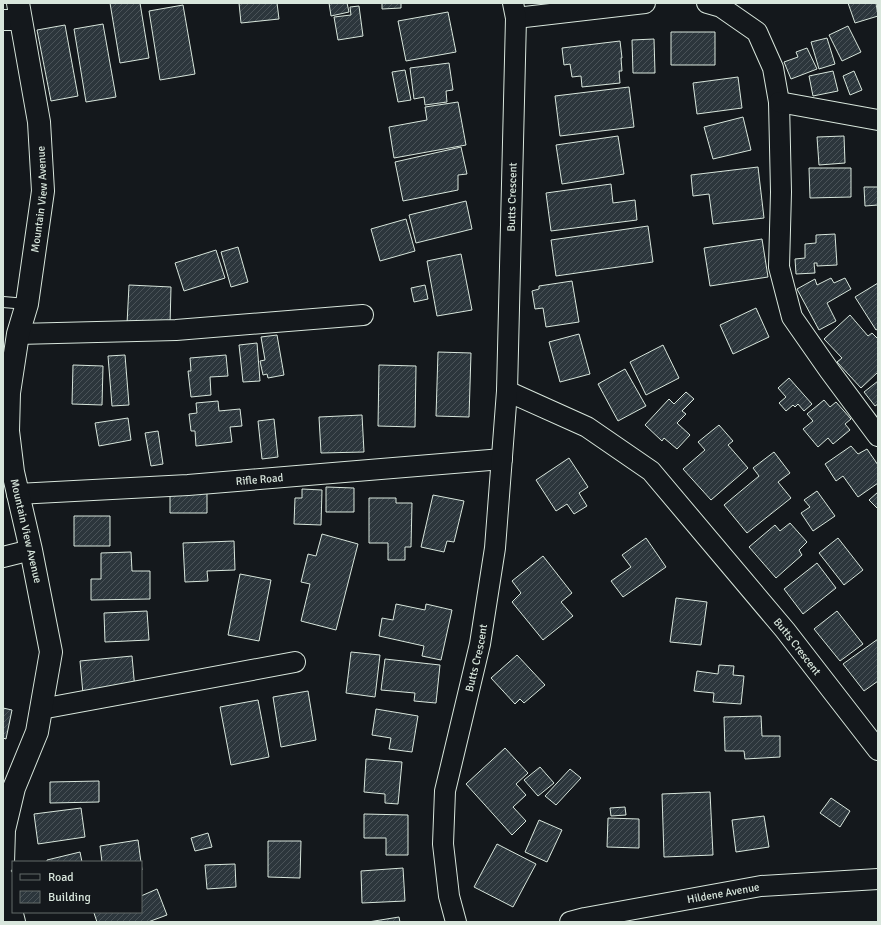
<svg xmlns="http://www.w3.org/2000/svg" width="881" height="925" viewBox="0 0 881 925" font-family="Signika,sans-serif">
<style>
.building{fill:url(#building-hatch);stroke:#d8e6dc}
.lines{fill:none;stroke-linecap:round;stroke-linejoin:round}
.lane-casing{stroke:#d8e6dc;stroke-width:12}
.street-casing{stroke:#d8e6dc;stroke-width:22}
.secondary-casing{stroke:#d8e6dc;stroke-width:24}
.lane{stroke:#14181c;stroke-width:10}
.street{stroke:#14181c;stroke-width:20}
.secondary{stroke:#14181c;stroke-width:22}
.labels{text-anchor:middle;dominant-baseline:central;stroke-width:3;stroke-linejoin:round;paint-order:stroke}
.street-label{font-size:11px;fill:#d8e6dc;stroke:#14181c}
</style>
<defs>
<pattern id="building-hatch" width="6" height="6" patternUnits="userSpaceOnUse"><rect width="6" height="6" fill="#2c363c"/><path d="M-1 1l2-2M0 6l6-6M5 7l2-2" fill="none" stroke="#4a5358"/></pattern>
</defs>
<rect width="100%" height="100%" fill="#14181c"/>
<path class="building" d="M110 3H140L149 58 120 63Z
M239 3H277L279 19 241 23Z
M329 3H347L349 12 331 16Z
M382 3H401V8L382 9Z
M848 3H876L878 16 855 23Z
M183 5 195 74 160 80 149 11Z
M359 6 363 36 338 40 334 17 351 15 350 7Z
M448 12 456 52 406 61 398 21Z
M103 24 116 97 86 102 74 29Z
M65 25 78 96 51 101 37 30Z
M848 26 861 52 842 61 829 35Z
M671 32H715V65H671Z
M827 38 835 64 819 69 811 42Z
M654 39 655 73H633L632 40Z
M620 41 622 58H621L622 71H619L620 83 582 87 581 76 572 77 570 64 564 65 562 48Z
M807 48 817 69 791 79 784 62 798 57 796 52Z
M449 63 453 90 446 91 447 102 425 105 424 97 414 99 410 68Z
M405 70 411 100 398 102 392 72Z
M833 71 838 91 813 96 809 76Z
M854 71 862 90 850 95 843 76Z
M738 77 742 108 697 114 693 83Z
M629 87 634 127 560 136 555 96Z
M458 102 466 145 394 158 389 127 427 120 425 107Z
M743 117 751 150 713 159 704 127Z
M618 136 624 174 562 184 556 145Z
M844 136 845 163 819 165 817 137Z
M461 147 467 174 458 175V190L403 201 395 162Z
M758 167 764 218 713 224 709 194 693 196 691 175Z
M809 168H851V197L810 198Z
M611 184 613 203 635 200 637 220 551 231 546 193Z
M864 187H878V205L865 206Z
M466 201 472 229 416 243 409 215Z
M406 219 415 251 380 261 371 229Z
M648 226 653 262 556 276 551 240Z
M835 234 837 265 817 266V263H814L815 273 796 274 795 259 805 258V244L816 243V235Z
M762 239 768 277 710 286 704 248Z
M238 247 248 282 231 287 221 252Z
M216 250 225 278 184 291 175 263Z
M461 254 472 310 437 316 427 261Z
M831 278 834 283 845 278 851 289 827 303 836 321 819 330 797 289 815 279 817 285Z
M572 281 579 322 546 327 543 308 535 309 532 291 539 289V286Z
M878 283V329L876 330 855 297Z
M129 285 171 287 170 326 127 324Z
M425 285 428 299 414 302 411 288Z
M756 308 769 337 733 354 720 325Z
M850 315 868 336 872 333 878 339V372L861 388 837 362 842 358 824 339Z
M579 334 590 374 560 382 549 342Z
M277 335 284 375 268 378 267 374 263 375 260 361 265 360 261 337Z
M257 343 260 381 243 382 239 345Z
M663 345 679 378 646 395 630 362Z
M438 352 471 353 469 417 436 416Z
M125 355 129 405 112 406 108 356Z
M226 355 228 376 210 377 211 395 191 397 188 371H191L190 358Z
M73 365 103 366 102 405 72 404Z
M379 365 416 366 415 427 378 426Z
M625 369 646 406 618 421 598 384Z
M789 378 812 404 804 411 798 404 795 407 793 405 786 411 779 403 786 397 778 388Z
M878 381V404L875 406 864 392Z
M686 392 694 399 682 411 686 414 677 423 690 435 677 449 664 438 662 441 645 425 669 399 674 404Z
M824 400 830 407 836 402 851 419 845 424 850 430 833 444 828 438 818 447 803 429 813 421 807 414Z
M218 401 219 411 240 409 242 426 230 427 232 442 196 446 195 431H191L189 414 197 413 196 403Z
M362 415 364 452 321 453 319 417Z
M128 418 131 440 99 446 95 423Z
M274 419 278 457 262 459 258 421Z
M719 425 733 441 728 445 748 468 711 500 683 469 705 450 698 442Z
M158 431 163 464 151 466 145 433Z
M851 446 858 454 867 449 878 465V483L858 497 843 476 836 481 825 464Z
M774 452 790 473 778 482 791 498 747 533 724 505 759 476 753 468Z
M569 458 588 487 579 493 587 506 574 514 567 504 556 511 536 480Z
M326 487 354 488V512H326Z
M302 489 322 490 321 525 294 524 295 498H302Z
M170 491H207V513H170Z
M817 491 835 516 813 531 801 513 810 507 804 500Z
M878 492V509L869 500Z
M433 495 464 501 454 542 447 541 444 552 421 547Z
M369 498H396V503H412L411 547H405V560H388V543H369Z
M74 516H110V546H74Z
M790 523 807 542 799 550 802 555 776 578 749 547 775 525 780 531Z
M322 534 358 544 336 630 301 621 310 584 301 582 308 554 316 556Z
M646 538 666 567 623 597 611 581 631 567 622 555Z
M838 538 863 570 844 585 819 553Z
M234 541 235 570 207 571 208 581 185 582 183 543Z
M131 552 132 571H150V599L91 600V579H101V553Z
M543 556 572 593 561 602 573 616 543 640 512 602 521 593 512 581Z
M817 563 836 588 803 614 784 589Z
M240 574 271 580 259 641 228 635Z
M676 598 707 602 701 645 670 642Z
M396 604 425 610 426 604 452 610 441 660 422 656 424 646 379 636 382 618 393 620Z
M147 611 149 640 105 642 104 613Z
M837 611 863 644 840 661 814 629Z
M878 639V681L864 691 843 664Z
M351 652 380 655 375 697 346 693Z
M517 655 545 685 524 703 520 699 515 704 491 678Z
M132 656 135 690 83 694 80 661Z
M385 659 440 665 436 703 414 701 415 693 381 690Z
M719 665 734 666 733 675 744 676 741 704 713 702 714 693 694 691 697 671 718 674Z
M308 691 316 740 281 747 273 697Z
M258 700 269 757 231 765 220 707Z
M3 708 12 710 6 739 3 738Z
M376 709 418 716 412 752 389 749 391 738 372 735Z
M761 716 762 736H780V757L745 759 744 751H725L724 717Z
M505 748 528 773 516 784 526 795 513 807 526 821 512 835 466 784Z
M366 759 402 762 398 804 385 803V794L364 792Z
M540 767 554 783 538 796 524 780Z
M570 769 581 778 556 805 545 796Z
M99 781V802L50 803V782Z
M710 792 713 855 664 857 662 794Z
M831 798 850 811 840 827 820 813Z
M625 807 626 815 611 816 610 808Z
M81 808 85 837 38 844 34 814Z
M364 814 408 815V855H386V838H364Z
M764 816 769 847 736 852 732 820Z
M608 818 639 819V848L607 847Z
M539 820 562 830 547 862 525 852Z
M208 833 212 847 195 851 191 838Z
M138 840 142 870 141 871V862H102L100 846Z
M268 841H301L300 878 268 877Z
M497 844 536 864 513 907 474 887Z
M80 852 82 862H47V860Z
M235 864 236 887 207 889 205 865Z
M403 868 405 901 362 903 361 871Z
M157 889 167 915 148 922H97L94 913 97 912H141V896Z
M399 917 400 922H368Z"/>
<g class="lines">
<defs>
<path id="lane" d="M3 302 27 304"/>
<g id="street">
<path d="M707 3 721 7 757 32 773 68 779 102 781 192 779 267 792 317 829 370 878 436"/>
<path d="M516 18 645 3"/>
<path d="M3 20H21"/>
<path d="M779 102 878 120"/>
<path d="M18 334 176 330 363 315"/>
<path id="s1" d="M507 391 587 427 651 471 785 630 878 750"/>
<path id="s2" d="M17 494 188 485 502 459"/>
<path d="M3 557 31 550"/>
<path d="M41 709 295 662"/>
<path id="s3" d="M456 922 449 896 443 844 445 791 480 644 495 548 507 391 516 18 513 3"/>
<path id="s4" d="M570 922 585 918 761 886 878 879"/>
</g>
<g id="secondary">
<path id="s5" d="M3 863 4 830 14 788 37 732 51 652 31 550 13 472 8 431 9 393 18 334 27 304 43 191 39 122 18 3"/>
<path d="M3 879 14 922"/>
</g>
</defs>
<use href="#lane" class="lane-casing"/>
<use href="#street" class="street-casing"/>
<use href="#secondary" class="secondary-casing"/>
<use href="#lane" class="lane"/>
<use href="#street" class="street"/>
<use href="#secondary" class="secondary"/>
</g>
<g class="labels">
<g class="street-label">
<text stroke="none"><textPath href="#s3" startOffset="732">Butts Crescent</textPath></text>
<text stroke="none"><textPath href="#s5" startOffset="678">Mountain View Avenue</textPath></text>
<text stroke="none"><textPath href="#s2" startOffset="243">Rifle Road</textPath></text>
<text transform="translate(26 531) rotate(77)">Mountain View Avenue</text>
<text stroke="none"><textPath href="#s1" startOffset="394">Butts Crescent</textPath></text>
<text stroke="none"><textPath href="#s3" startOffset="269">Butts Crescent</textPath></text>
<text stroke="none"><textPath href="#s4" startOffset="156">Hildene Avenue</textPath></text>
</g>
</g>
<rect width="881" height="925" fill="none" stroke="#d8e6dc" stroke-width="8"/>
<rect x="12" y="861" width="130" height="52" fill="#14181c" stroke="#626a69"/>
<rect x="20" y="874" width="20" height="6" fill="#14181c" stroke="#626a69"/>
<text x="48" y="881" font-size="12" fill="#d8e6dc">Road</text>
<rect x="20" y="891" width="20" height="12" fill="url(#building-hatch)" stroke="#626a69"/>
<text x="48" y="901" font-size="12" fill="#d8e6dc">Building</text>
</svg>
